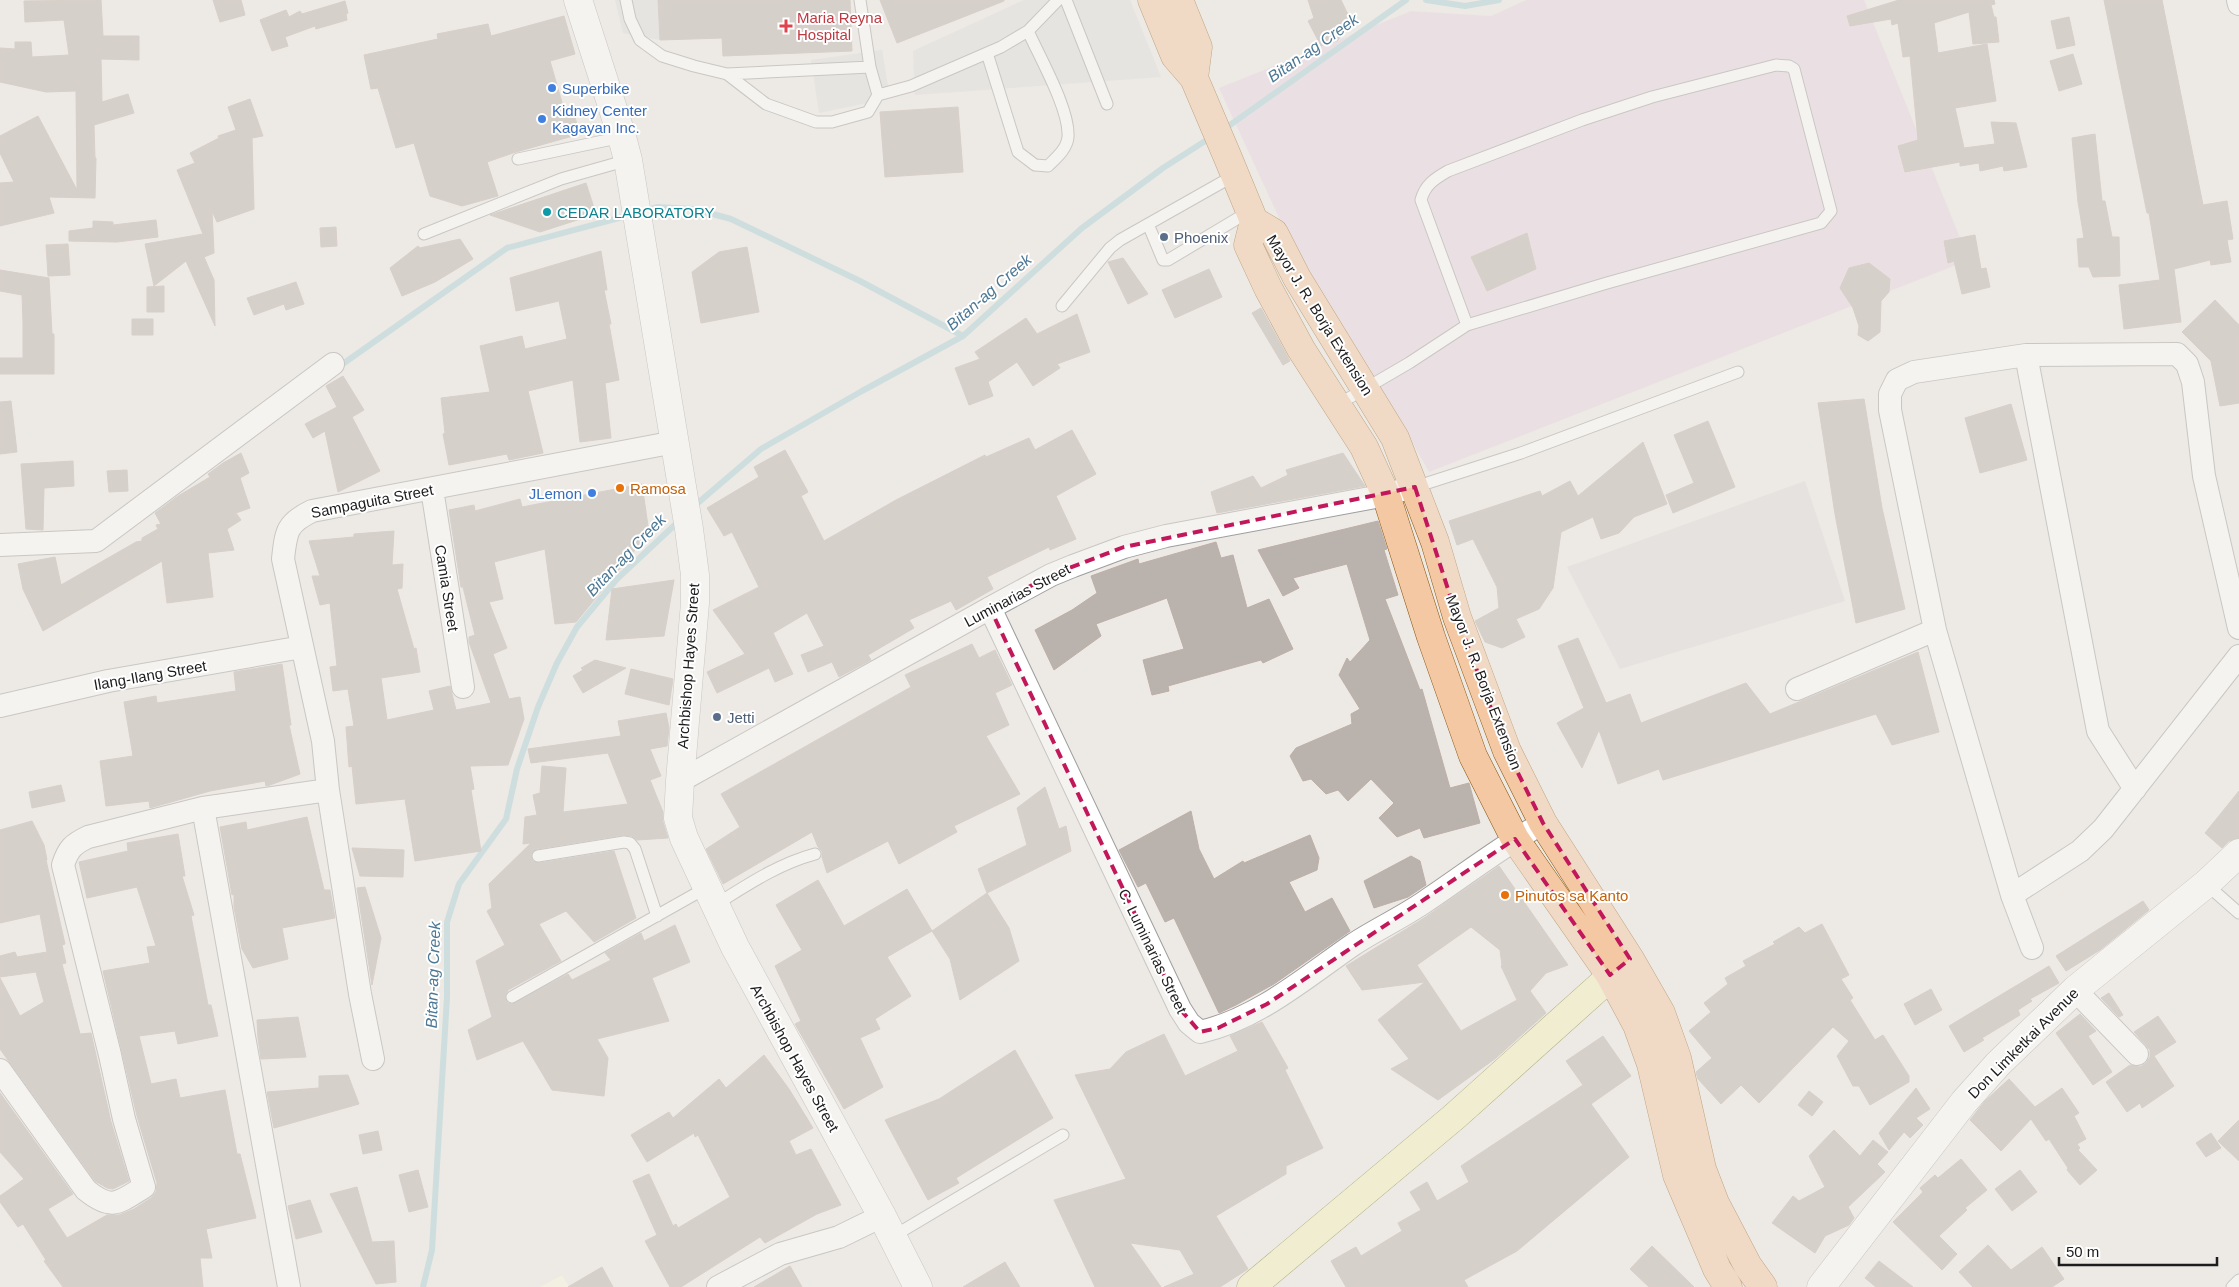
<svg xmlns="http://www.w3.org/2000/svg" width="2239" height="1287" viewBox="0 0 2239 1287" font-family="Helvetica,sans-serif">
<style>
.residential{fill:#dbdada}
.industrial{fill:#e6d6e4}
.education{fill:#fcf9de}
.parking{fill:#ddd}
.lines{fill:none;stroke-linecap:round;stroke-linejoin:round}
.stream{stroke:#a8d1d7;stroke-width:6}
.building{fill:#bab2ad;stroke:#beafa7;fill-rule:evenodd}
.service-casing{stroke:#9e9e9e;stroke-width:13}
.minor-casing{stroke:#9e9e9e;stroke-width:24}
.tertiary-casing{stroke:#9e9e9e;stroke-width:29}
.secondary-casing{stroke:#696a0e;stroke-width:29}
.primary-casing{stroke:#89540d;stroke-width:29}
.service{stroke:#fff;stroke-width:11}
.minor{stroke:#fff;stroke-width:22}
.tertiary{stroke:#fff;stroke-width:28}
.secondary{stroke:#f3f1bb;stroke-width:28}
.primary{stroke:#f3c8a3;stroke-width:28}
.marked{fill:none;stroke:#c2185b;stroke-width:4;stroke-dasharray:10 6;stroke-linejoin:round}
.health-dot{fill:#e0444e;stroke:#fff;stroke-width:2}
.shop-dot{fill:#3f7fe0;stroke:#fff;stroke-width:2}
.culture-dot{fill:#0f9aa8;stroke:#fff;stroke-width:2}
.service-dot{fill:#5c6f8a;stroke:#fff;stroke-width:2}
.food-dot{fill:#e8710a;stroke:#fff;stroke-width:2}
.labels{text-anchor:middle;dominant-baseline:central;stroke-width:4;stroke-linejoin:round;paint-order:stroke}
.health-label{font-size:15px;fill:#be3a42;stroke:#fff;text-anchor:start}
.shop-label{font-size:15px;fill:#366cbe;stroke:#fff;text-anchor:start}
.culture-label{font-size:15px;fill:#0d838f;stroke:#fff;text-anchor:start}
.service-label{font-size:15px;fill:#4e5e75;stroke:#fff;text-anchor:start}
.street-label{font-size:15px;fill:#1d1d1d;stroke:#fff}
.food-label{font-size:15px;fill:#c56008;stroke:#fff;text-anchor:start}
.water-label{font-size:16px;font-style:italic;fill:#4c7895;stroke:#fff}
</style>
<rect width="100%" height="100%" fill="#ede9e4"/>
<path class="residential" d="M1805 481 1845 601 1620 669 1567 567Z"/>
<path class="industrial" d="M1526 0H1864L1969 260 1429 472 1383 391 1304 272 1219 88 1411 11 1491 16Z"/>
<path class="education" d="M562 1275 569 1287H540Z"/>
<path class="parking" d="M615 0H658L660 40 623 33Z
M1024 0H1130L1161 77 915 95 913 51Z
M882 50 890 98 819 113 811 60Z"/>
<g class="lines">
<path class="stream" d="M1426 0 1465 6 1499 0
M1223 130 1406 0
M644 211 657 207 694 209 731 219 860 281 963 336
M337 368 507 248 630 215
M692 508 761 449 862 391 963 336 1082 228 1163 168 1213 136
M423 1287 432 1250 447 997V922L459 884 506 819 517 769 538 707 557 663 577 627 617 579 680 520"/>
</g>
<path class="building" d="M101 0 103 36H139V60L101 59 102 102 128 94 134 113 94 125 95 158H96L95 198 49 197 54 213 0 226V183L14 182 0 153V136L38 116 77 190 76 91 46 92 0 82V48L15 49V42H31L32 57 69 55 64 20 25 22 24 1Z
M213 0H241L245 15 220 22Z
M658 0H850L852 51 723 56 722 38 660 40Z
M880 0H1004V1L897 43Z
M1308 0H1341L1352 23 1337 41 1321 46 1308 21 1314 18Z
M1899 0H1994L1995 4 1991 5 1994 17H1996L1999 42 1973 44 1969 12 1934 23 1938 53 1987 44 1996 101 1955 108 1964 148 1995 144 1991 122 2016 123 2027 167 2004 171 2003 166 1980 171 1979 163 1960 166V162L1905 172 1898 146 1918 140 1910 56 1903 57 1898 23 1892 25 1891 19 1850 26 1847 16Z
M2104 0H2162L2203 205 2227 201 2233 239 2227 240 2231 262 2211 265 2210 260 2174 269 2181 322 2124 329 2119 285 2160 280 2149 213H2147Z
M345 1 348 13 346 14 347 20 316 29 315 26 285 37 288 46 272 51 260 20 286 10 289 17 300 11 302 14Z
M564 16 575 54 550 61 565 113 573 111 580 134 516 152 487 162 498 196 462 206 430 196 414 143 396 148 378 88 371 89 364 55 438 39 437 34 488 24 491 36Z
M2069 17 2075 45 2057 49 2051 21Z
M2073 54 2082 84 2059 91 2050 61Z
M250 99 263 136 252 138 254 209 217 222 212 211 214 253 204 257 214 280 215 326 186 261 154 286 145 244 203 234 177 170 195 163 190 153 219 138 218 136 236 130 228 107Z
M958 107 963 172 885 177 880 112Z
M2095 134 2102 201H2105L2112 237H2119L2120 276 2093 277 2089 267H2079L2077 239 2084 238 2078 202 2072 138Z
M586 183 596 214 540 232 490 215Z
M156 220 158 237 117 242 69 241V231L93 228V221L113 222V225Z
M336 227 337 246 321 247 320 228Z
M1527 233 1536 269 1487 291 1471 257Z
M1975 235 1981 269 1986 268 1990 287 1962 294 1954 261 1948 263 1944 241Z
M460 239 473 259 435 282 402 296 390 268 418 246 420 248Z
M68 244 70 275 48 276 46 245Z
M747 247 759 312 701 323 692 272 719 252Z
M601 251 607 290H604L611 324H609L619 380 605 383 611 438 580 442 573 380 528 391 543 453 509 460 507 454 449 465 443 434 445 433 441 398 490 392 480 346 522 336 525 349 567 339 559 301 516 311 510 278Z
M1123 258 1148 294 1128 304 1108 262Z
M1869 263 1890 279 1889 292 1881 301 1880 332 1868 341 1858 335 1859 326 1853 308 1840 288 1849 268Z
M1209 269 1222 297 1175 318 1162 290Z
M0 270 49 278 52 334H54V374H0V358H23V322L22 295 0 291Z
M296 282 304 304 286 310 284 304 254 315 247 298Z
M164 286V312H147V287Z
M2215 300 2239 325V403L2220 406 2211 361 2182 332Z
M1261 308 1290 361 1283 365 1252 313Z
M1077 314 1090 352 1057 364 1060 368 1033 386 1017 362 988 382 993 396 969 405 955 368 980 359 975 352 1026 318 1037 334Z
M132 319H153V335H132Z
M343 376 364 410 352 417 380 471 338 492 325 431 313 438 305 424 337 407 326 386Z
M1864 399 1882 508 1905 609 1856 623 1835 514 1818 403Z
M11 401 17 452 0 454V402Z
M2011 404 2027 460 1980 473 1965 418Z
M1708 421 1735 487 1673 513 1666 495 1694 483 1674 435Z
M1072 430 1096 474 1056 496 1076 539 1050 550 1049 547 987 577 993 589 956 610 951 601 909 620 914 628 868 655 871 660 839 677 832 662 808 672 801 655 824 646 807 613 773 633 793 674 775 682 769 668 717 693 707 672 745 654 713 610 759 587 732 532 724 536 707 508 759 477 754 467 785 450 808 492 801 496 824 541 896 500 985 455 986 457 1029 438 1035 450Z
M1643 442 1667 504 1634 517 1619 533 1601 539 1593 517 1561 532 1553 588 1539 609 1516 619 1525 637 1502 648 1485 642 1475 621 1499 608 1497 587 1473 539 1457 545 1449 521 1540 491 1542 496 1570 481 1578 496Z
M241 453 249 473 240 478 250 508 236 513 241 520 227 529 234 550 208 553 213 597 167 603 162 561 43 631 23 589 18 564 55 557 61 585 136 542 142 541V538L158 529 156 525 161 524 155 513 178 496 210 477 208 474 223 463Z
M1343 453 1365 486 1217 513 1211 492 1253 476 1261 488 1288 475 1286 470Z
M73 461 74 486 44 488 43 530 26 529 21 464Z
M127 470 128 491 109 492 107 471Z
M642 484 649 533 576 622 555 624 545 549 494 562 503 599 489 602 507 648 493 654 509 699 520 697 524 719 508 765 470 766 474 789 471 790 481 851 415 861 405 799 356 804 352 766 349 767 346 727 354 726 348 689 333 691 330 667 337 666 330 603 320 605 312 576H320L309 541 354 537V534L394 531 392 565 403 564 402 588 397 589 414 649 416 648 420 672 381 678 387 720 434 710 429 691 450 686 456 710 491 703 469 642V637L475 635 463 587H461L449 510 474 505 475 511 520 499 522 507Z
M1378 521 1387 549 1384 550 1398 595 1385 599 1420 690 1422 689 1450 788 1469 783 1480 823 1424 838 1420 828 1397 837 1379 818 1394 803 1371 779 1348 801 1338 790 1326 794 1311 779 1303 781 1290 756 1296 748 1352 724 1351 714 1360 709 1339 675 1347 658 1350 662 1370 640 1347 564 1293 578 1299 588 1283 596 1258 550Z
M1216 542 1221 558 1233 555 1247 608 1269 599 1293 649 1263 663 1261 660 1168 686 1169 691 1152 695 1143 660 1184 649 1167 598 1096 624 1101 636 1054 670 1035 630 1072 610 1097 593 1091 576 1138 559 1139 564Z
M674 580 664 636 606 640 612 589Z
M1578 638 1606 703 1630 694 1641 723 1746 683 1770 714 1918 652 1939 732 1892 745 1876 714 1663 780 1659 769 1618 784 1599 730 1582 768 1557 723 1584 708 1558 646Z
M972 644 979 658 995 650 1012 685 995 693 1009 725 986 736 1020 794 954 826 957 832 899 864 888 841 827 873 822 857V851L818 847 812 832 723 884 706 849 740 827 721 794 911 687 905 675Z
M595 660 626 668 583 693 573 676 583 670 581 668Z
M282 664 291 725H289L300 774 270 785 266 786 265 781 210 791 150 808 149 801 106 806 100 761 133 756 124 702 156 696 157 703 236 691 234 672Z
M631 669 673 679 669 705 625 694Z
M666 713 669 728 667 746 650 749 661 776 650 780 663 812V822L668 838 637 840 632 836 623 835 537 849 531 854 533 861 539 863 614 851 636 918 594 942 566 911 539 924 561 961 508 990 505 997 508 1003 512 1004 568 974 572 980 611 960 605 953 641 933 644 941 675 925 690 962 652 978 669 1021 597 1039 608 1058 604 1096 552 1090 523 1041 477 1060 468 1030 492 1017 476 961 505 945 487 911 492 908 489 884 531 843 523 844 525 817 537 815 533 795 540 793 542 766 566 768 563 812 628 804 608 753 531 763 528 749 621 736 618 721Z
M61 785 65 801 32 808 29 792Z
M1045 787 1059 829 1066 826 1071 851 987 893 978 869 1027 845 1017 808Z
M2239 791V838L2229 841 2222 848 2205 833Z
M1191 811 1199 849 1214 879 1243 861 1244 863 1310 835 1319 858 1317 870 1289 882 1305 912 1332 898 1350 931 1274 984 1236 1005 1219 1013 1174 918 1165 922 1146 883 1138 887 1119 850Z
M307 817 324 890H330L335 918 282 928 288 959 253 968 242 949 234 907V894L232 895 220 827 246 822 247 830Z
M32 821 44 845 47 860H46L65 944 62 945 66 963 62 964 80 1034 91 1033 111 1122 129 1181 113 1189 107 1188 95 1181 0 1049V978L20 1016 44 1002 36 972 0 977V956L15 952 17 957 47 952 40 914 0 923V830Z
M178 834 185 876H182L194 915 191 916 208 1005H211L218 1036 178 1044 175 1031 139 1036 151 1084 176 1079 180 1098 225 1090 237 1154H240L256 1218 206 1229 212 1258H200L203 1287H63L44 1261 46 1260 23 1224 18 1227 0 1202V1196L24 1179 0 1152V1093L73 1194 48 1209 67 1238 107 1215H119L134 1209 151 1198 156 1192 157 1183 137 1116 103 971 150 963 147 947 156 946 137 887 87 898 79 862 128 851 127 843Z
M352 848 404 850 403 877 360 876Z
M1411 856 1420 861 1426 885 1408 897 1374 908 1364 881Z
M1499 866 1568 965 1546 973 1530 991 1546 1013 1496 1058 1438 1100 1391 1069 1409 1059 1378 1020 1425 982 1362 990 1346 966 1424 918ZM1471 927 1500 950 1502 965 1501 966 1517 1000 1461 1031 1417 965Z
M818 880 844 926 907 889 932 931 887 957 911 996 875 1019 880 1029 860 1038 883 1087 844 1109 795 1024 801 1021 775 966 802 950 776 905Z
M365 887 381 938 372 985 357 888Z
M987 893 1009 928 1019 961 960 1000 950 959 932 931Z
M2143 901 2149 910 2100 950 2066 971 2056 956Z
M1822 924 1849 975 1841 979 1853 998 1850 1000 1875 1040 1883 1035 1909 1076V1082L1870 1105 1859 1086H1853L1837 1056 1849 1041 1833 1027 1759 1103 1741 1085 1721 1104 1698 1079 1696 1072 1712 1058 1689 1031 1711 1012 1704 1003 1728 984 1725 978 1746 966 1743 961 1775 944 1773 942 1799 927 1805 933Z
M2049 966 2059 983 2030 999 2032 1001 2018 1010 2020 1015 1982 1038 1984 1040 1964 1052 1949 1026Z
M1931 989 1942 1010 1915 1025 1904 1004Z
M2109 993 2123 1015 2119 1017 2101 998Z
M2080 1014 2096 1031 2088 1036 2112 1072 2093 1085 2056 1033Z
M2158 1016 2176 1042 2154 1056 2174 1086 2142 1108 2140 1103 2127 1112 2106 1082 2130 1065 2140 1067 2146 1063 2150 1057V1050L2134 1032Z
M298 1017 306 1057 261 1059 258 1038 257 1020Z
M1262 1022 1288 1068 1285 1070 1323 1148 1286 1166V1174L1216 1216 1248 1269 1220 1287H1164L1194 1274 1180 1250 1130 1243 1161 1287H1095L1054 1200 1126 1179 1075 1075 1110 1069 1126 1052 1164 1034 1185 1076 1238 1051 1230 1036Z
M1603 1036 1631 1076 1591 1104 1629 1157 1517 1251 1464 1280 1468 1287H1346L1331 1261 1356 1247 1361 1256 1402 1231 1398 1223 1421 1210 1410 1192 1427 1182 1437 1201 1469 1182 1461 1166 1583 1085 1566 1061Z
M1015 1050 1053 1118 956 1178 959 1183 928 1200 885 1120 939 1099Z
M764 1055 789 1089 813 1128 789 1141 796 1155 811 1149 841 1205 817 1214 765 1243 760 1237 681 1287H670L645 1241 657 1235 633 1181 649 1174 673 1226 676 1224 678 1228 730 1197 698 1135 695 1137 694 1133 647 1162 631 1135 669 1112 673 1118 719 1079 726 1088Z
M348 1075 359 1104 274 1128 267 1092 319 1088V1076Z
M2009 1079 2035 1107 2062 1088 2079 1113 2074 1116 2086 1139 2077 1144 2080 1148 2078 1150 2097 1170 2080 1185 2067 1170 2068 1168 2049 1139 2046 1141 2031 1119 2001 1151 1970 1120 1985 1101Z
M1916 1088 1930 1109 1916 1118 1923 1125 1910 1138 1904 1132 1889 1150 1879 1133Z
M1809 1091 1823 1102 1812 1116 1798 1105Z
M2239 1120V1161L2218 1141Z
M1834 1130 1860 1156 1873 1140 1888 1152 1877 1164 1885 1172 1848 1207 1854 1218 1849 1225 1825 1236 1815 1253 1772 1223 1793 1196 1799 1201 1825 1187 1809 1156Z
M378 1131 382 1150 363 1154 359 1135Z
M2211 1133 2221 1148 2206 1157 2196 1143Z
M1961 1159 1987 1190 1965 1208 1967 1210 1939 1236 1957 1254 1942 1270 1893 1222 1923 1192 1920 1188 1935 1175 1938 1178Z
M418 1170 428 1207 409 1212 399 1175Z
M2020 1170 2037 1192 2012 1211 1995 1189Z
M357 1187 372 1242 394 1241 396 1282 376 1284 330 1194Z
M310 1200 322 1232 296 1239 288 1206Z
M1988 1245 2011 1270 2042 1247 2064 1279 2052 1287H1973L1959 1272Z
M1652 1246 1694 1287H1649L1630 1269Z
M1879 1261 1913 1287H1876L1865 1278Z
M1005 1262 1020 1287H963Z
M790 1266 802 1287H754Z
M602 1267 613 1287H568Z"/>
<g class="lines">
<defs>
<path id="service" d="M626 0 630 19 640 40 662 56 694 66 727 74 766 104 816 122H832L868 112 878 95 870 67 860 0
M1066 0 1107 104
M987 53 1018 152 1035 165 1048 166C1056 158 1067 149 1068 137 1070 110 1040 58 1028 31
M727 74 870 67
M878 95 911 86 1001 47 1028 31 1058 0
M518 159 622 137
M1148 224 1163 260H1168L1250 211
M424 234 561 179 628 160
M1062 306 1110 248 1120 240 1235 175
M1337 405 1409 363 1467 325 1607 283 1821 223 1831 211 1794 69 1789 66 1776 65 1652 97 1582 120 1448 171C1434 179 1425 185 1421 200L1467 325
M1415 487 1521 453 1738 372
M538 856 624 842 630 843 635 849 657 916
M2206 884 2239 913
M715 905C747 885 778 864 815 854
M512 997 706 888
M892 1237 1063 1135
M2232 1287 2239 1280"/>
<path id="minor" d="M2238 0 2239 4
M2026 355 2098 731 2135 789
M432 489 463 687
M0 545 96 541 333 364
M990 608 1180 1009 1189 1023 1200 1032C1258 1019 1306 977 1354 944 1377 929 1403 917 1426 901 1465 875 1502 846 1543 823
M1797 689 1935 630
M0 706 108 681 302 647
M680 781 990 608 1051 575 1073 566 1124 547 1166 536 1386 495 1402 490
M328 790 360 994 373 1059
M203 808 289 1287
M2012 895 2080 851 2103 829 2239 656
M2032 948 2012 895 1935 630 1890 410V394L1897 380 1914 372 2026 355 2177 354 2187 364 2193 382 2204 476 2239 628
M2075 990 2137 1054
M0 1070 86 1190C112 1211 118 1203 144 1187L124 1119 110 1055 63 865C68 849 73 844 88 837L203 808 328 790 323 741 283 559C286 531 287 523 312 511L675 442
M718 1287 780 1254 839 1237 882 1216"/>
<path id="tertiary" d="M578 0 622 137 628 160 689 529 695 575V603L680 781 678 818 684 838 735 947 882 1216 918 1287
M1821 1287 1964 1102 1998 1064 2075 990 2206 884 2239 853"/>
<path id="secondary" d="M1251 1287 1454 1117 1629 960"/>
<path id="primary" d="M1152 0 1175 56 1194 78 1228 158 1254 221 1248 245 1268 288 1301 349 1364 447 1386 495 1431 637 1473 756 1515 839 1610 975 1637 1025 1651 1064 1677 1175 1717 1269 1728 1287
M1179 0 1198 47 1194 78
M1254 221 1274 233 1297 278 1395 438 1435 542 1457 617 1507 751 1543 823 1630 959 1661 1013 1677 1058 1702 1169 1715 1203 1748 1266 1763 1287"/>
</defs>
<use href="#service" class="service-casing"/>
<use href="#minor" class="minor-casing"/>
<use href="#tertiary" class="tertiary-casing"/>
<use href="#secondary" class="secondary-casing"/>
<use href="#primary" class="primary-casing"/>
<use href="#service" class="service"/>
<use href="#minor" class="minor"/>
<use href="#tertiary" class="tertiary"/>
<use href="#secondary" class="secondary"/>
<use href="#primary" class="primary"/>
</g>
<path d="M0 0H2239V1287H0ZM1415 487 1457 617 1507 751 1543 823 1630 959 1610 975 1515 839 1267 1004 1218 1028 1200 1032 1180 1009 990 608 1051 575 1124 547Z" fill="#ede9e4" fill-opacity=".55" fill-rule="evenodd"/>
<path class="marked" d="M1415 487 1457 617 1507 751 1543 823 1630 959 1610 975 1515 839 1267 1004 1218 1028 1200 1032 1180 1009 990 608 1051 575 1124 547Z"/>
<path class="health-dot" d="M783.5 18.5h5v5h5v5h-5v5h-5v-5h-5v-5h5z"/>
<g class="shop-dot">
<circle cx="552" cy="88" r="5"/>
<circle cx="542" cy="119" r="5"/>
<circle cx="592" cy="493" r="5"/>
</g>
<circle class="culture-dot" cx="547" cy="212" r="5"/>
<g class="service-dot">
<circle cx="1164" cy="237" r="5"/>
<circle cx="717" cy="717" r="5"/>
</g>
<g class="food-dot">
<circle cx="620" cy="488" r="5"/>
<circle cx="1505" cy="895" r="5"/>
</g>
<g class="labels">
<g class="health-label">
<text x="797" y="17">Maria Reyna<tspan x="797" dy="17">Hospital</tspan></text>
</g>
<g class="shop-label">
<text x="562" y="88">Superbike</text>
<text x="552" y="110">Kidney Center<tspan x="552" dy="17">Kagayan Inc.</tspan></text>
<text x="582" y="493" text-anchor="end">JLemon</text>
</g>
<g class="culture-label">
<text x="557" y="212">CEDAR LABORATORY</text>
</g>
<g class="service-label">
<text x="1174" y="237">Phoenix</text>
<text x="727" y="717">Jetti</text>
</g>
<g class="street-label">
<text transform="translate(1320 315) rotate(58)">Mayor J. R. Borja Extension</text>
<text transform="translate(372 501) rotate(-11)">Sampaguita Street</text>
<text transform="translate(447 588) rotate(81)">Camia Street</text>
<text transform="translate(1017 595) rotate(-28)">Luminarias Street</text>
<text transform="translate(688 666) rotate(-86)">Archbishop Hayes Street</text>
<text transform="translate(150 675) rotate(-10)">Ilang-Ilang Street</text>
<text transform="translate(1484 682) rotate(69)">Mayor J. R. Borja Extension</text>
<text transform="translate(1153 951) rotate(64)">C. Luminarias Street</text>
<text transform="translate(2023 1043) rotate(-45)">Don Limketkai Avenue</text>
<text transform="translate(795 1058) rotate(61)">Archbishop Hayes Street</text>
</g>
<g class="food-label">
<text x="630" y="488">Ramosa</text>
<text x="1515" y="895">Pinutos sa Kanto</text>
</g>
<g class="water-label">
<text transform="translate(1313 48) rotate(-35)">Bitan-ag Creek</text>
<text transform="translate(989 292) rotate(-41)">Bitan-ag Creek</text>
<text transform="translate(626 555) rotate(-46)">Bitan-ag Creek</text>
<text transform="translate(433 975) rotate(-88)">Bitan-ag Creek</text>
</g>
</g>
<path d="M2059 1257v8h158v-8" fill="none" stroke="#1d1d1d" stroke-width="2.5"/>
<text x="2066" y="1257" font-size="15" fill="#1d1d1d" stroke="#ffffff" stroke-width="4" paint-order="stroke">50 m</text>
</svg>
